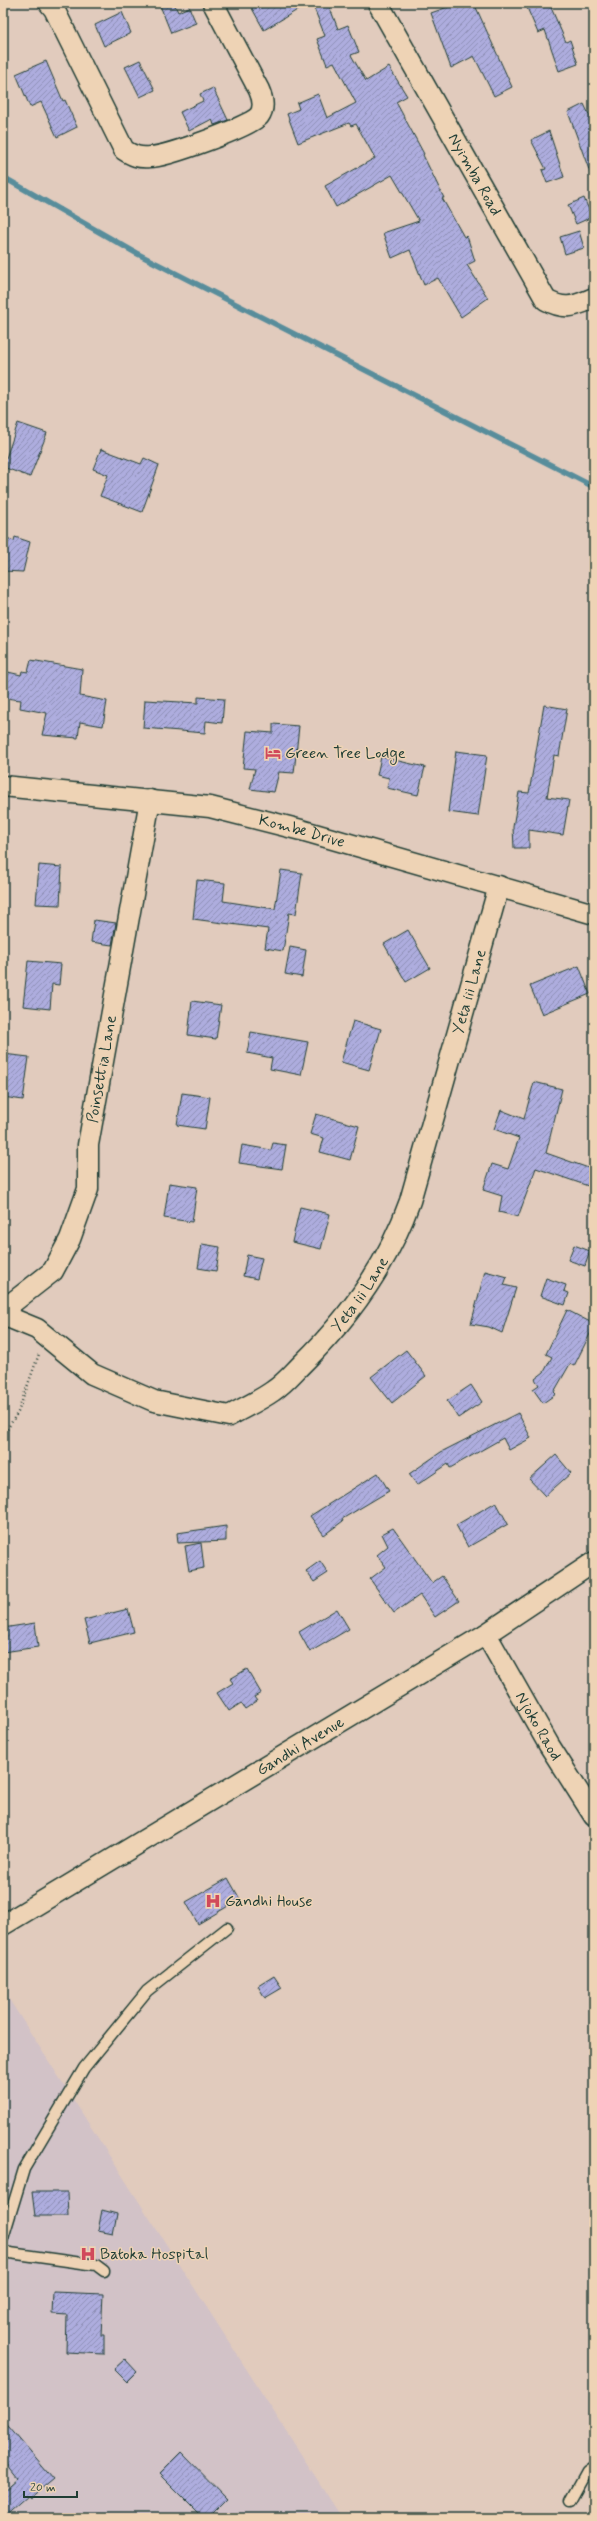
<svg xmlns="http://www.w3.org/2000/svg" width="597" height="2521" viewBox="0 0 597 2521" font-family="Mynerve,sans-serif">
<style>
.built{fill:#d2c2c7}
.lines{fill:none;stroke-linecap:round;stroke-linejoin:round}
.stream{stroke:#598d9b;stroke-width:5.5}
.building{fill:url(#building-hatch);stroke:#1f3d34}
.service-casing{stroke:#1f3d34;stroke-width:13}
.minor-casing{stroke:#1f3d34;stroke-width:23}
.path{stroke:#1f3d34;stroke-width:2.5;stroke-dasharray:1 3;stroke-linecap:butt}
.service{stroke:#eed3b5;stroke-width:10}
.minor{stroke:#eed3b5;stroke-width:20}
.labels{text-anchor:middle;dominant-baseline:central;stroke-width:3;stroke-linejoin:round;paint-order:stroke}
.street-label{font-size:16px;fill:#1f3d34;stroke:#eed3b5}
.poi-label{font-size:16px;fill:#1f3d34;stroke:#eed3b5;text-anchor:start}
</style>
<defs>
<pattern id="building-hatch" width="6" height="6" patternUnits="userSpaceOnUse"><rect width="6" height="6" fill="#aeadde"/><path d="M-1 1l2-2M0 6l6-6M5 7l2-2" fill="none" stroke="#8d8eb5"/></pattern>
</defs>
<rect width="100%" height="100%" fill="#e1cbbd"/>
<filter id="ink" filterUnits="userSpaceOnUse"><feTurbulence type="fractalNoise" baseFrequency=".025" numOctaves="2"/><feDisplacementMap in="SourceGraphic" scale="8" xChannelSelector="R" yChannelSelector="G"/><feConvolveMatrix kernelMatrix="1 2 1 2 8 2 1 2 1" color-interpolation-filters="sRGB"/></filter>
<g filter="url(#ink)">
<path class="built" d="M3 1990 342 2518H3Z"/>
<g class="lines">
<path class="stream" d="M3 177 136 253 594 487"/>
</g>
<path class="building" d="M159 3H174L178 12 189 7 196 23 171 33Z
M249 3H309L264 30Z
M312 3H328L338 29 348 25 359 52 351 55 366 81 389 67 407 96 396 102 424 154 423 155 444 198H442L464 237 467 236 475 261 467 265 488 298 461 317 438 278 424 285 410 250 392 258 383 233 419 221 392 175 336 207 325 186 375 158 356 124 351 126 349 123 298 143 287 114 299 109 297 103 318 94 327 118 356 103 334 62 327 65 317 39 325 36Z
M459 3H474L512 87 494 96 474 56 451 68 431 13Z
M525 3H549L566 42 570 40 578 64 559 71 545 30 538 33Z
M122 12 131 33 104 46 95 25Z
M140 60 155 90 140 97 125 67Z
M46 61 63 101 65 100 77 127 57 137 41 102 30 107 16 74Z
M213 88 228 120 214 125 212 119 189 131 180 112 203 101 200 94Z
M584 104 594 125V178H592L568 112Z
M549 131 564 177 547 183 542 170 546 169 531 140Z
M584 198 592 217 576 224 568 205Z
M579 231 584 248 565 254 560 237Z
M18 423 47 433 30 477 3 467Z
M101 449 141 464 144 458 159 465 142 512 100 496 108 475 93 469Z
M15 537 30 542 23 572 3 571V547L7 538 14 541Z
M31 660 82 669 80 696 107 701 103 726 80 722 78 738 42 735 47 713 20 708 21 700 5 698 8 672 21 675 22 671 28 672Z
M198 697 224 699 222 723 206 721 205 733 143 728 145 700 198 703Z
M544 705 567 709 559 756 554 755 547 797 569 800 563 835 529 830V848H514L513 827 519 792 529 793Z
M273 724 299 726 294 773 279 772 274 792 250 789 255 769 243 768 247 731 273 733Z
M456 751 487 755 478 816 448 812Z
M381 757 425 767 418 795 387 788 389 778 377 775Z
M39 865 62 867 60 905 36 904Z
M281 870 302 873 296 914 289 913 283 951 265 948 268 929 193 919 197 880 225 883 223 901 275 909Z
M94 920 116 923 112 945 91 942Z
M408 930 430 968 406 982 384 944Z
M290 947 306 950 302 977 285 974Z
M28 961 61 964 59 985 52 984 50 1009 23 1006Z
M579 966 590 994 542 1014 530 986Z
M192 1001 221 1005 216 1039 188 1035Z
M353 1021 381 1029 369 1070 341 1062Z
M251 1032 308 1042 301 1075 270 1069 272 1058 247 1053Z
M3 1054 29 1057 23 1100 3 1097Z
M534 1082 562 1089 546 1153 594 1170V1188L536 1168 518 1217 499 1212 502 1196 483 1190 492 1164 508 1169 519 1138 494 1129 501 1110 524 1119Z
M182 1093 210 1097 205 1129 177 1125Z
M316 1114 359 1126 350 1160 320 1152 324 1138 310 1134Z
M273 1143 286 1145 282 1169 239 1163 242 1145 271 1150Z
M169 1183 197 1187 192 1222 164 1218Z
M300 1207 330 1214 321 1249 292 1242Z
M202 1244 220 1247 216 1271 198 1268Z
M574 1245 590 1251 585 1266 568 1260Z
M247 1255 262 1258 257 1279 243 1276Z
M485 1271 507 1277 504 1285 516 1288 502 1333 489 1327 471 1324Z
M546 1278 566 1285 564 1291 569 1293 565 1305 540 1296Z
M567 1310 594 1324V1326L574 1366 570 1364 554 1392 556 1394 543 1403 533 1389 539 1385 535 1379 544 1372 552 1357 546 1354Z
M406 1350 426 1376 392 1403 371 1377Z
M471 1385 482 1402 458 1418 447 1401Z
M518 1413 531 1438 509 1450 503 1438 450 1468 448 1464 417 1485 409 1474 441 1452Z
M556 1455 571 1473 545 1496 529 1479Z
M378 1473 389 1491 342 1519 343 1521 324 1535 310 1516Z
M496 1502 508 1524 468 1547 456 1525Z
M226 1526V1541L178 1543 177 1533Z
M393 1528 432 1583 442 1576 459 1601 435 1617 420 1595 394 1613 370 1579 386 1567 377 1555 388 1546 382 1534Z
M201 1543 204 1568 189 1571 185 1546Z
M320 1561 328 1573 314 1582 306 1571Z
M128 1609 134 1632 90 1643 84 1620Z
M337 1609 349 1629 310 1652 299 1632Z
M35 1623 38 1647 3 1652V1628Z
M247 1669 261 1693 254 1697 257 1701 245 1709 241 1703 229 1711 217 1693 233 1683 230 1679Z
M228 1878 240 1899 198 1924 186 1902Z
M274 1976 282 1988 265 1998 258 1986Z
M32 2192H67L68 2216H35Z
M102 2210 117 2214 113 2234 98 2231Z
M53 2292 103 2294 101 2335H104V2354L66 2352 67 2315 52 2314Z
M125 2359 137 2372 127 2382 114 2369Z
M3 2420 53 2479 30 2498 28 2496 3 2518V2491L18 2478 3 2459Z
M181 2452 227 2499 208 2518H203L159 2474Z"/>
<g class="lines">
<defs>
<path id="service" d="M3 2238 24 2169 84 2068 147 1991 227 1928
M3 2252 96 2265 104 2271
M571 2500 587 2471 594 2466"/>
<g id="minor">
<path d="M49 3 54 9 124 150C133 156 139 158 150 157 166 157 249 127 259 116 265 108 263 99 259 90L213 3"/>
<path id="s1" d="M378 3 546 300C566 311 574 306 594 298"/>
<path id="s2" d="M3 786 210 807 301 830 594 914"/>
<path id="s3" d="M3 1310 53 1271 70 1239 88 1189V1145L150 800"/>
<path id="s4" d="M3 1315 37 1329 92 1374 154 1401 229 1416C243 1408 259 1401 273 1391 284 1384 293 1373 302 1364 350 1317 388 1264 410 1201L499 886"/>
<path id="s5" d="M486 1634 549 1745 594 1816"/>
<path id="s6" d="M3 1925 486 1634 594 1562"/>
</g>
</defs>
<use href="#service" class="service-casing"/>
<use href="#minor" class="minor-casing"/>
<path class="path" d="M3 1436 18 1412 39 1354"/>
<use href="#service" class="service"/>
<use href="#minor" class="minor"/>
</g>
</g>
<defs>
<symbol id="hotel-bare" viewBox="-9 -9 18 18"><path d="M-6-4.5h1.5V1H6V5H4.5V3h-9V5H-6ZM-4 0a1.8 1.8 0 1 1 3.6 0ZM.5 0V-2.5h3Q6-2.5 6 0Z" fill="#d1495b" stroke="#eed3b5" stroke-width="2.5" paint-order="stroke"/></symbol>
<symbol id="hospital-bare" viewBox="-9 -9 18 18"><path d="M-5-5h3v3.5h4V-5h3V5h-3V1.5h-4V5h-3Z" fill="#d1495b" stroke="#eed3b5" stroke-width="2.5" paint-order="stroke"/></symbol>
</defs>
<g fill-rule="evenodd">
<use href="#hotel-bare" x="262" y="742" width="22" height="22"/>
<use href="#hospital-bare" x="202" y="1890" width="22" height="22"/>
<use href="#hospital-bare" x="77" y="2243" width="22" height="22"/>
</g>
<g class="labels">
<g class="street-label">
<text stroke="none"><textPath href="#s1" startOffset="197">Nyimba Road</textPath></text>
<text stroke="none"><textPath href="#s2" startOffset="303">Kombe Drive</textPath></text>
<text stroke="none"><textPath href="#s4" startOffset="757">Yeta iii Lane</textPath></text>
<text stroke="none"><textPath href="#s3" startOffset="274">Poinsettia Lane</textPath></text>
<text stroke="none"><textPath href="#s4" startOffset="433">Yeta iii Lane</textPath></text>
<text stroke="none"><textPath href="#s5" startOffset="106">Njoko Raod</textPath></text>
<text stroke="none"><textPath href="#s6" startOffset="347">Gandhi Avenue</textPath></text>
</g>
<g class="poi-label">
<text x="285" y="753">Green Tree Lodge</text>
<text x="225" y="1901">Gandhi House</text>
<text x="100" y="2254">Batoka Hospital</text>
</g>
</g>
<rect width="597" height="2521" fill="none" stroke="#eed3b5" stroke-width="16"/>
<rect x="8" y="8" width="581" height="2505" fill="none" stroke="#1f3d34" stroke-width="1.5" filter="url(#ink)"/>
<path d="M24 2491v6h53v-6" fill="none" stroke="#1f3d34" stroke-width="2"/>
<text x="30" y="2491" font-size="12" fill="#1f3d34" stroke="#eed3b5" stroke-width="3" paint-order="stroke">20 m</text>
</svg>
